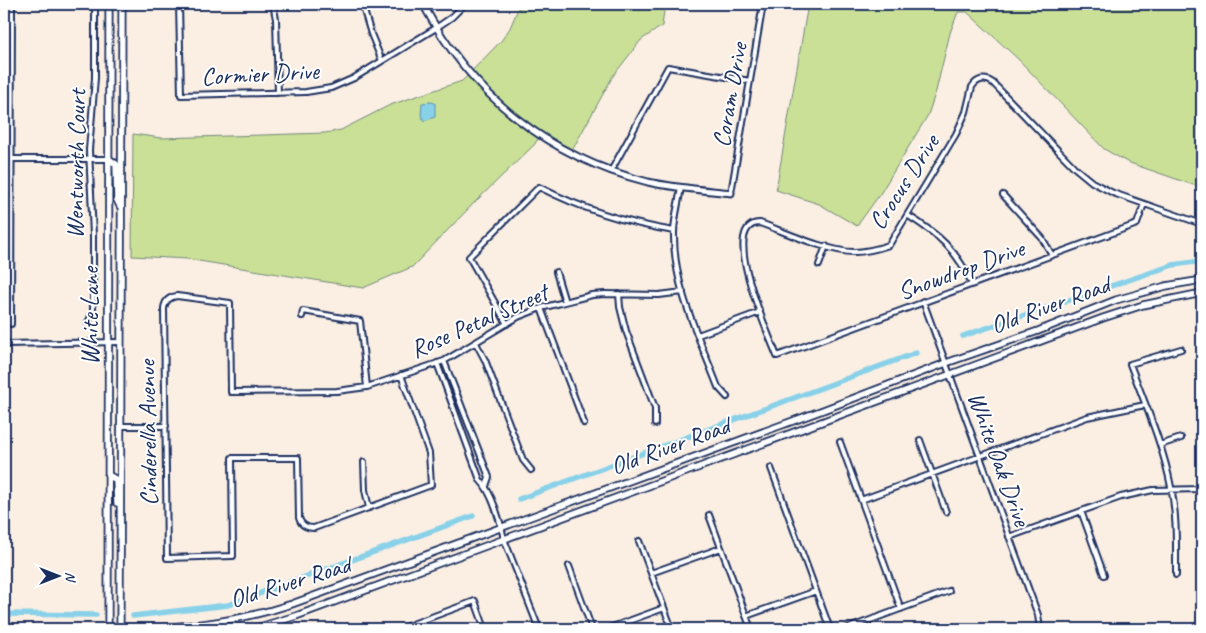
<svg xmlns="http://www.w3.org/2000/svg" width="1206" height="633" viewBox="0 0 1206 633" font-family="Caveat,sans-serif">
<style>
.green{fill:#c9e096;stroke:#72887a}
.water{fill:#88d1e9;stroke:#5c90b1}
.lines{fill:none;stroke-linecap:round;stroke-linejoin:round}
.canal{stroke:#88d1e9;stroke-width:5.5}
.minor-casing{stroke:#1b2f5e;stroke-width:8}
.tertiary-casing{stroke:#1b2f5e;stroke-width:9}
.secondary-casing{stroke:#1b2f5e;stroke-width:9}
.minor{stroke:#fff;stroke-width:4}
.tertiary{stroke:#fff;stroke-width:5}
.secondary{stroke:#fff;stroke-width:5.5}
.labels{text-anchor:middle;dominant-baseline:central;stroke-width:4;stroke-linejoin:round;paint-order:stroke}
.street-label{font-size:25px;fill:#1b2f5e;stroke:#fff}
</style>
<rect width="100%" height="100%" fill="#fbefe3"/>
<filter id="ink" filterUnits="userSpaceOnUse"><feTurbulence type="fractalNoise" baseFrequency=".02" numOctaves="2"/><feDisplacementMap in="SourceGraphic" scale="10" xChannelSelector="R" yChannelSelector="G"/><feConvolveMatrix kernelMatrix="1 2 1 2 8 2 1 2 1" color-interpolation-filters="sRGB"/></filter>
<g filter="url(#ink)">
<path class="green" d="M520 4H665L662 26 641 40 613 76 570 154 540 136 534 145 474 203 412 267 363 288 187 259 132 256 133 134 161 138 262 135 325 133 341 130 390 105 462 81 501 41 510 28Z
M808 4H1202V188L1127 162 1104 149 1019 60 967 12H958L950 33 936 91 928 115 880 194 857 226 819 204 776 190Z"/>
<path class="water" d="M431 102 435 103V117L424 121 421 115 422 103Z"/>
<g class="lines">
<path class="canal" d="M963 336 1173 265 1202 261
M519 499 916 353
M4 614 96 615
M133 616 228 605 473 516"/>
<defs>
<path id="minor" d="M179 4 181 95 306 92 331 88 354 78 436 28 452 17 465 4
M273 4 276 19 278 93
M362 4 371 34 382 61
M12 159H109
M611 171 668 67 750 81
M681 187C679 202 674 218 674 233 673 287 699 337 718 387L727 397
M731 193 763 4
M1003 195 1042 238 1052 255
M1144 204 1137 224 777 356C770 337 717 223 760 223 785 232 829 252 854 252 866 252 877 249 889 245L956 134 966 112 972 87C977 79 985 77 993 83L1075 168 1092 182 1113 193 1202 224
M907 215C938 234 957 250 972 284
M819 265 826 246
M556 272 565 302
M619 294 620 307 626 331 655 408V424
M923 301 1038 615 1040 629
M541 308 584 423
M302 316 303 311 360 321 367 387
M88 323 93 312V235L89 150 95 78V4
M11 324 12 4
M507 324 469 257 539 187C582 209 626 223 674 231
M698 335 760 312
M476 343 485 360 523 460 531 470
M4 344 121 342
M444 361 489 477 486 486
M437 363 480 480C492 492 501 523 504 539L539 629
M401 375 429 453 431 485 314 528C306 528 301 525 299 518L298 458H232L233 556 167 558 164 308C165 301 169 297 177 296L230 303 231 392 337 391 367 387 444 361 518 317 541 308 592 295 605 294 659 295 683 292
M121 426H166
M920 440 946 512
M840 442 901 609
M1160 445 1181 438
M364 462 365 490 369 508
M771 468 830 629
M861 500 1087 417 1145 405
M1081 511 1104 575
M709 515 751 629
M1009 537 1121 497 1153 490 1202 489
M639 541 672 629
M569 566 592 629
M651 573 721 548
M1176 575C1176 545 1177 516 1171 487 1163 445 1145 404 1130 364L1181 349
M746 616 816 591
M399 629 475 601 485 629
M607 629 664 608
M846 629 949 591"/>
<path id="tertiary" d="M423 4C471 95 548 157 648 182 675 188 703 190 731 193"/>
<path id="secondary" d="M109 159 116 164 117 200 120 206
M108 475 115 479 116 481 117 503
M108 629 109 4
M120 629 122 4
M147 629C200 625 240 621 292 604L823 410 946 363 1038 331 1116 300 1166 286 1202 280
M253 629 296 616 1103 318 1143 305 1202 293"/>
</defs>
<use href="#minor" class="minor-casing"/>
<use href="#tertiary" class="tertiary-casing"/>
<use href="#secondary" class="secondary-casing"/>
<use href="#minor" class="minor"/>
<use href="#tertiary" class="tertiary"/>
<use href="#secondary" class="secondary"/>
</g>
</g>
<g class="labels">
<g class="street-label">
<text transform="translate(260 74) rotate(-3)">Cormier Drive</text>
<text transform="translate(730 95) rotate(-80)">Coram Drive</text>
<text transform="translate(76 164) rotate(-89)">Wentworth Court</text>
<text transform="translate(904 182) rotate(-57)">Crocus Drive</text>
<text transform="translate(961 270) rotate(-20)">Snowdrop Drive</text>
<text transform="translate(1050 305) rotate(-20)">Old River Road</text>
<text transform="translate(90 316) rotate(-90)">White Lane</text>
<text transform="translate(479 321) rotate(-24)">Rose Petal Street</text>
<text transform="translate(148 433) rotate(-91)">Cinderella Avenue</text>
<text transform="translate(670 446) rotate(-20)">Old River Road</text>
<text transform="translate(999 459) rotate(70)">White Oak Drive</text>
<text transform="translate(290 582) rotate(-17)">Old River Road</text>
</g>
</g>
<rect width="1206" height="633" fill="none" stroke="#fff" stroke-width="20"/>
<rect x="10" y="10" width="1186" height="613" fill="none" stroke="#1b2f5e" stroke-width="2" filter="url(#ink)"/>
<g transform="translate(58 576) rotate(90)" stroke="#ffffff" stroke-width="4" paint-order="stroke">
<path d="M0-4L9 19L0 12L-9 19Z" fill="#1b2f5e"/>
<text y="-8" font-size="14" font-weight="bold" text-anchor="middle" fill="#1b2f5e">N</text>
</g>
</svg>
